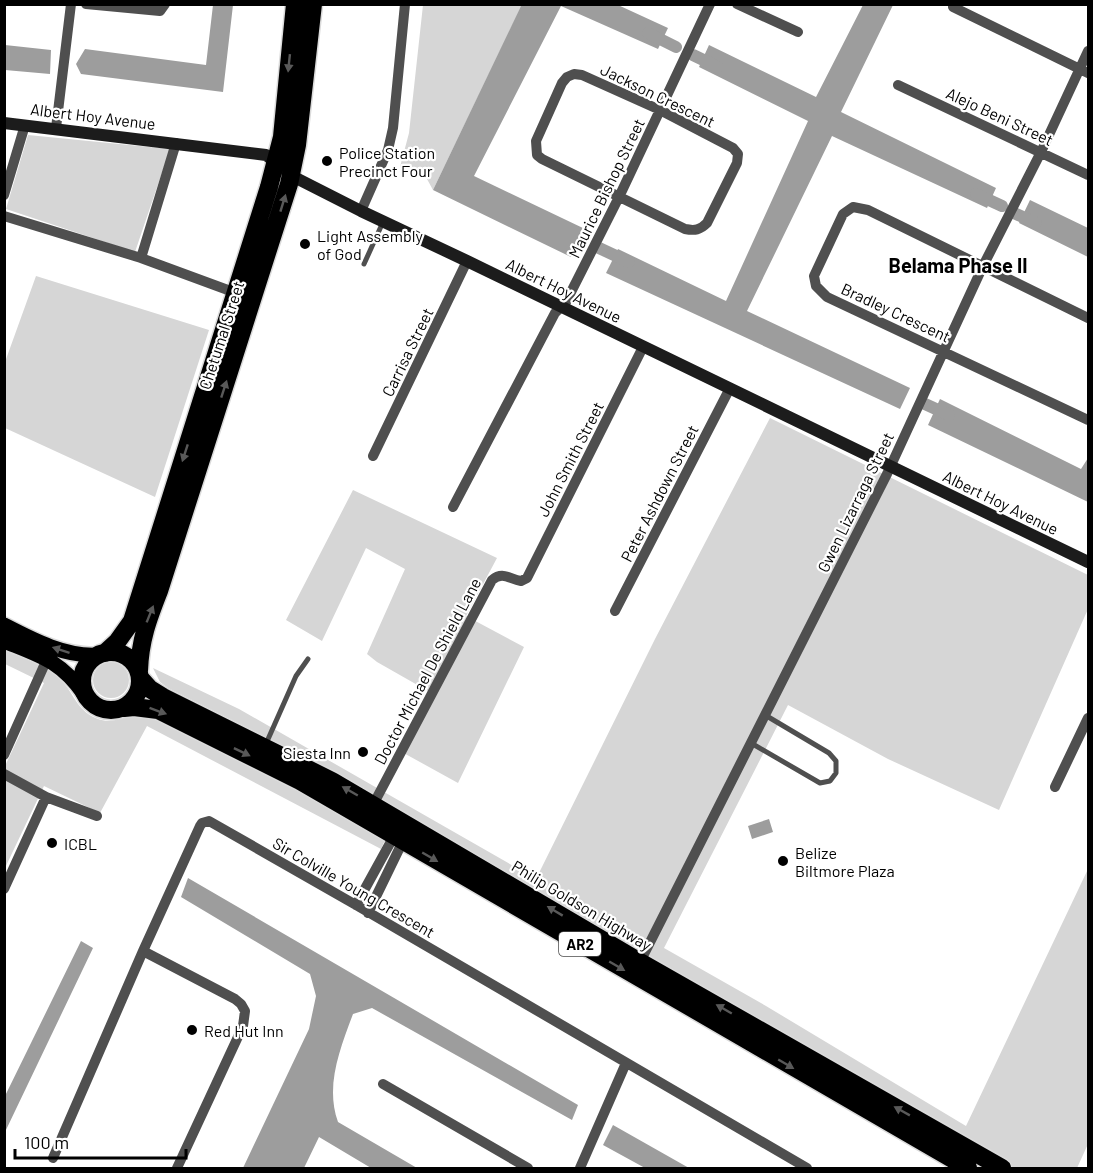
<svg xmlns="http://www.w3.org/2000/svg" width="1093" height="1173" viewBox="0 0 1093 1173" font-family="Barlow,sans-serif">
<style>
.green{fill:#d6d6d6}
.water{fill:#9d9d9d}
.lines{fill:none;stroke-linecap:round;stroke-linejoin:round}
.canal{stroke:#9d9d9d;stroke-width:12}
.primary-casing{stroke:#dbdbdb;stroke-width:18}
.highway-casing{stroke:#dbdbdb;stroke-width:21}
.lane{stroke:#4f4f4f;stroke-width:5}
.street{stroke:#4f4f4f;stroke-width:10}
.secondary{stroke:#1c1c1c;stroke-width:12}
.primary{stroke:#000;stroke-width:15}
.highway{stroke:#000;stroke-width:18}
.oneway{fill:#595959}
.poi-dot{fill:#000;stroke:#fff;stroke-width:2}
.labels{text-anchor:middle;dominant-baseline:central;stroke-width:4.5;stroke-linejoin:round;paint-order:stroke}
.shield{fill:#fff;stroke:#4c4c4c;stroke-width:1.5}
.shield-label{font-size:15px;font-weight:bold;fill:#000}
.street-label{font-size:16px;fill:#000;stroke:#fff}
.poi-label{font-size:16px;fill:#000;stroke:#fff;text-anchor:start}
.quarter-label{font-size:20px;font-weight:bold;fill:#000;stroke:#fff}
</style>
<rect width="100%" height="100%" fill="#fff"/>
<path class="green" d="M423 5H522L433 190 427 179 400 167 409 133Z
M28 135 170 149 135 252 6 209Z
M36 276 209 330 155 497 5 428V362Z
M770 418 1088 575V609L999 810 888 759 788 705 664 948 766 1006 966 1126 1088 869V1144L1077 1168H1012L329 769 168 688 160 682 153 668 239 709 536 879 655 639Z
M353 490 497 558 466 616 524 647 458 783 400 751 428 691 377 662 367 654 405 569 366 548 322 641 286 620Z
M5 649C26 656 49 665 64 683 75 697 79 712 98 719 111 724 121 717 134 716 149 714 165 721 179 725L387 836 381 849 147 726 100 813 44 786 5 868V766L44 683 5 664Z
M93 680a18 18 0 1 1 36 0a18 18 0 1 1-36 0Z"/>
<path class="water" d="M522 4 618 5 668 28 658 49 561 6 474 176 585 229 571 257 433 190Z
M213 5H233L223 92 81 74 76 64 85 49 206 65Z
M863 5H893L841 112 996 188 987 208 832 136 747 311 910 388 900 409 606 273 618 249 726 301 808 121 699 67 709 45 816 97Z
M5 45 51 50 50 74 5 70Z
M1030 200 1088 228V257L1019 223Z
M940 399 1081 469 1088 458V502L928 425Z
M769 819 773 832 752 839 748 826Z
M188 878 578 1105 572 1120 372 1008 353 1014C340 1049 325 1086 338 1122L417 1168H371L319 1137 304 1168H243L309 1029 316 996 310 974 181 897Z
M81 941 93 948 5 1132V1096Z
M613 1125 689 1168H645L603 1145Z"/>
<g class="lines">
<path class="canal" d="M648 33 676 47
M693 55 718 67
M976 194 1002 206
M1014 213 1036 223
M599 248 629 262
M925 404 949 415"/>
<defs>
<path id="primary" d="M4 625C33 640 65 657 98 655
M4 641C41 656 61 661 84 694"/>
<path id="highway" d="M82 681a29 29 0 1 1 58 0a29 29 0 1 1-58 0Z
M105 653 117 642 132 621 269 187 282 137 295 4
M139 671C140 640 148 619 159 591L289 184 297 145 313 4
M141 679 150 689 163 697 332 781 640 962 1002 1168
M124 708 134 707 158 710 300 781 968 1168"/>
</defs>
<use href="#primary" class="primary-casing"/>
<use href="#highway" class="highway-casing"/>
<path class="lane" d="M364 264 383 222
M751 743 820 783 830 781 836 773V761L829 753 765 715
M265 746 296 676 308 659"/>
<path class="street" d="M86 4 160 11 165 4
M737 4 798 32
M953 7 1088 73
M574 74 582 75 660 110 733 148 738 154 737 163 707 223C700 230 695 231 685 229L542 159 537 155 536 141 562 83 567 77Z
M898 85 1088 175
M56 128 71 4
M4 195 25 125
M361 211 388 150 393 128 405 4
M4 216 141 258 236 293
M141 258 176 143
M1088 318 868 210 853 207 843 214 814 276 816 286 827 297 1088 420
M373 456 467 261
M453 507 555 313 566 302 619 197 710 4
M615 611 730 388
M4 755 47 659
M4 774 46 797 97 816
M1055 787 1088 718
M373 805 492 580C503 571 509 579 521 581L527 578 643 347
M4 889 46 797
M356 905 394 836
M368 913 403 841
M143 951 235 999 241 1004 245 1011 243 1026 177 1168
M640 962 887 474 983 266 1041 152 1088 51
M383 1084 528 1168
M53 1158 143 951 200 826 202 823 209 821 356 905 807 1168
M580 1168 626 1063"/>
<path class="secondary" d="M4 123 266 155 296 178 361 211 467 261 1088 562"/>
<use href="#primary" class="primary"/>
<use href="#highway" class="highway"/>
</g>
<defs><path id="oneway-solid" d="M-6-.8H1V-3.2L6.5 0L1 3.2V.8H-6Z" transform="scale(1.5)"/></defs>
<g class="oneway">
<use href="#oneway-solid" transform="translate(289 63) rotate(96)"/>
<use href="#oneway-solid" transform="translate(283 203) rotate(-73)"/>
<use href="#oneway-solid" transform="translate(224 389) rotate(-72)"/>
<use href="#oneway-solid" transform="translate(185 453) rotate(108)"/>
<use href="#oneway-solid" transform="translate(150 614) rotate(-68)"/>
<use href="#oneway-solid" transform="translate(61 650) rotate(-162)"/>
<use href="#oneway-solid" transform="translate(158 711) rotate(20)"/>
<use href="#oneway-solid" transform="translate(242 752) rotate(26)"/>
<use href="#oneway-solid" transform="translate(350 791) rotate(-150)"/>
<use href="#oneway-solid" transform="translate(430 857) rotate(30)"/>
<use href="#oneway-solid" transform="translate(555 911) rotate(-149)"/>
<use href="#oneway-solid" transform="translate(617 966) rotate(30)"/>
<use href="#oneway-solid" transform="translate(724 1009) rotate(-150)"/>
<use href="#oneway-solid" transform="translate(786 1064) rotate(30)"/>
<use href="#oneway-solid" transform="translate(902 1111) rotate(-151)"/>
</g>
<g class="poi-dot">
<circle cx="327" cy="161" r="6"/>
<circle cx="305" cy="244" r="6"/>
<circle cx="363" cy="752" r="6"/>
<circle cx="52" cy="843" r="6"/>
<circle cx="783" cy="861" r="6"/>
<circle cx="192" cy="1030" r="6"/>
</g>
<g class="labels">
<rect class="shield" x="559" y="932" width="42" height="24" rx="4.5"/>
<g class="shield-label">
<text x="580" y="944">AR2</text>
</g>
<g class="street-label">
<text transform="translate(658 95) rotate(26)">Jackson Crescent</text>
<text transform="translate(93 116) rotate(7)">Albert Hoy Avenue</text>
<text transform="translate(1000 116) rotate(25)">Alejo Beni Street</text>
<text transform="translate(606 188) rotate(-64)">Maurice Bishop Street</text>
<text transform="translate(564 290) rotate(26)">Albert Hoy Avenue</text>
<text transform="translate(896 312) rotate(25)">Bradley Crescent</text>
<text transform="translate(221 335) rotate(-72)">Chetumal Street</text>
<text transform="translate(407 352) rotate(-64)">Carrisa Street</text>
<text transform="translate(570 459) rotate(-63)">John Smith Street</text>
<text transform="translate(659 493) rotate(-63)">Peter Ashdown Street</text>
<text transform="translate(855 502) rotate(-64)">Gwen Lizarraga Street</text>
<text transform="translate(1001 502) rotate(26)">Albert Hoy Avenue</text>
<text transform="translate(427 671) rotate(-62)">Doctor Michael De Shield Lane</text>
<text transform="translate(354 887) rotate(30)">Sir Colville Young Crescent</text>
<text transform="translate(582 905) rotate(31)">Philip Goldson Highway</text>
</g>
<g class="poi-label">
<text x="339" y="152">Police Station<tspan x="339" dy="18">Precinct Four</tspan></text>
<text x="317" y="235">Light Assembly<tspan x="317" dy="18">of God</tspan></text>
<text x="351" y="752" text-anchor="end">Siesta Inn</text>
<text x="64" y="843">ICBL</text>
<text x="795" y="852">Belize<tspan x="795" dy="18">Biltmore Plaza</tspan></text>
<text x="204" y="1030">Red Hut Inn</text>
</g>
<g class="quarter-label">
<text x="958" y="265">Belama Phase II</text>
</g>
</g>
<rect width="1093" height="1173" fill="none" stroke="#000000" stroke-width="12"/>
<path d="M15 1149v9h171v-9" fill="none" stroke="#000000" stroke-width="3"/>
<text x="24" y="1149" font-size="18" fill="#000000" stroke="#ffffff" stroke-width="4.5" paint-order="stroke">100 m</text>
</svg>
